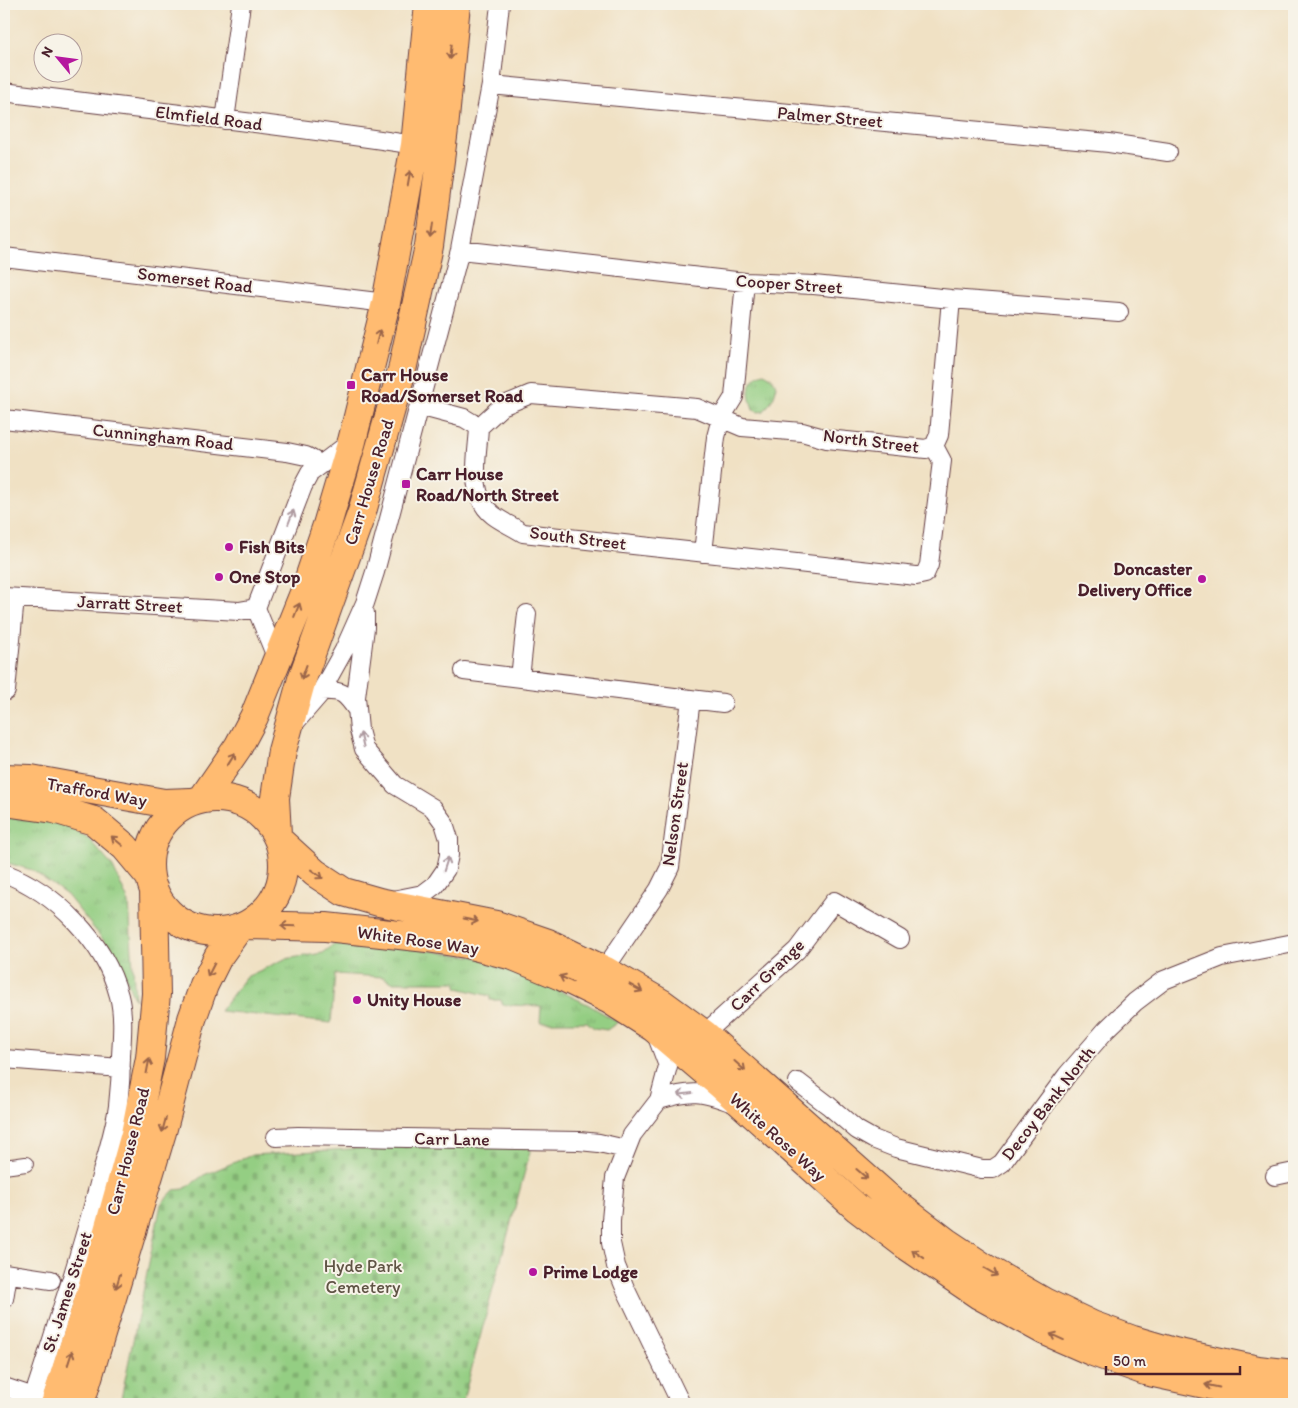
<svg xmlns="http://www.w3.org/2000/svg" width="1298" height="1408" viewBox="0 0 1298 1408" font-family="Itim,sans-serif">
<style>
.grass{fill:url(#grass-tufts);stroke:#6f7657}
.cemetery{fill:url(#cemetery-stones);stroke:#6f7657}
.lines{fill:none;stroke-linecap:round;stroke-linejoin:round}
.pedestrian-casing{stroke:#633c42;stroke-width:16}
.minor-casing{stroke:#633c42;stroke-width:20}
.trunk-casing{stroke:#633c42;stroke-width:30}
.pedestrian{stroke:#fff;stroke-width:14}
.minor{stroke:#fff;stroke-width:18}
.trunk{stroke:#ffbb71;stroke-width:28}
.oneway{stroke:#9b654a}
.oneway2{stroke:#ae9aa0}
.poi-dot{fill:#b5179e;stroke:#f7f3e8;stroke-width:2}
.labels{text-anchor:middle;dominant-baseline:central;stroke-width:4;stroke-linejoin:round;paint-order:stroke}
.street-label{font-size:18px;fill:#4a1f2b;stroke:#f7f3e8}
.poi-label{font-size:18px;font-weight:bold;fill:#4a1f2b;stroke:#f7f3e8;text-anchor:start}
.park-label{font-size:18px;fill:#605445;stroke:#f7f3e8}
</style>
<defs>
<pattern id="grass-tufts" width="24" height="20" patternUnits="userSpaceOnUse" patternTransform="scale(1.25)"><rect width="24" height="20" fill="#94ce83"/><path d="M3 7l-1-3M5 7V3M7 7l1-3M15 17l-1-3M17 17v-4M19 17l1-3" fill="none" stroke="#81b071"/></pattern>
<pattern id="cemetery-stones" width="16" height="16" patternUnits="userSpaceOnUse" patternTransform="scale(1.25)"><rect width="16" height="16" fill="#94ce83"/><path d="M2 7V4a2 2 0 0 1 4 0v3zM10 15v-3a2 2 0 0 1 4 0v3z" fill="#81b071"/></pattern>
</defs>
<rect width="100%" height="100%" fill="#f7f3e8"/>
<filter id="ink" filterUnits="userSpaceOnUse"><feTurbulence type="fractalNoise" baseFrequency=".02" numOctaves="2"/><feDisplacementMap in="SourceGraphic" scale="10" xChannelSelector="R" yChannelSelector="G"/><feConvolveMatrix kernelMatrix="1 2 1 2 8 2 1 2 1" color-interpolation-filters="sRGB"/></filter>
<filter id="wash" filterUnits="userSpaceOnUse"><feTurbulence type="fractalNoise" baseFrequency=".0096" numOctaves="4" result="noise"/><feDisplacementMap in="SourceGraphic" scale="20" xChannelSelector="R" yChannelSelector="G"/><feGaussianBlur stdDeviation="1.12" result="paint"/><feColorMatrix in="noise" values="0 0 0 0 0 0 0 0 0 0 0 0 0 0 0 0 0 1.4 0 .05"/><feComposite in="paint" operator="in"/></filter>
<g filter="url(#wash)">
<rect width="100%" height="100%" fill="#f0e1c4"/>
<path class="grass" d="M764 373C785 383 774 398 764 411L759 412 753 410C752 405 749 398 749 393 749 384 756 375 764 373Z
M4 816 57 820 87 837 113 867 129 903 135 1000 117 957 67 895 32 870 4 862Z
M335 944 402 947 476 957 538 980 589 1005 618 1022 607 1030 594 1028 587 1022H540L541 1006 503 1005 501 1000H490V996L458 988 456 982H392L383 977 335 974 331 1023 220 1011 246 977 285 959 323 953Z"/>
<path class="cemetery" d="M493 1140 533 1141 462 1404H120L161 1204 174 1190 184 1189 204 1175 252 1155Z"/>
</g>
<g filter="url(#ink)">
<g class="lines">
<defs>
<path id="pedestrian" d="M4 1167 26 1164"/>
<path id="minor" d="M491 85 1109 143 1168 152
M4 92C141 110 278 124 415 145
M225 120 241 4
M460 250 745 282 814 285 951 299 1119 312
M4 257 386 303
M419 406 464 418 479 427
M4 419 287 452 306 456 320 464
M479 427C478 454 467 495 493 515 502 522 514 527 523 533L916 576 925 574 929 565 942 461 934 446
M479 427 502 406 531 394 697 408 742 427 802 432 827 439 926 449 934 446 939 435 951 299
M703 553 716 437 721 418 734 397 745 282
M4 597 239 611 256 608
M365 613V628L356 697 359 730 364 749 395 785 433 808 444 823 449 839V855L446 869 435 885 423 894 393 900
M277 659 256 608 303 486 310 473 352 441
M464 671 723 703
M520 678 527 614
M6 691 15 598
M321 691C343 690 345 693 357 710
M293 725 319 695 344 650 365 603 375 572 460 250 491 85 500 4
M4 873C55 892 105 942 119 996 124 1016 122 1036 121 1056 121 1073 120 1089 118 1106 115 1128 108 1150 102 1172 93 1209 82 1245 71 1281 57 1322 45 1364 31 1404
M604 970 659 889 670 867 691 699
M656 1034 668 1066 659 1100 632 1135 615 1178 611 1220V1243L616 1266 625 1288 681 1404
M704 1034 797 950 834 901 900 939
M4 1059 121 1068
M798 1082 828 1105 857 1130 873 1139 896 1148 982 1169H993L1002 1163 1067 1075 1106 1030 1135 1002 1164 980 1222 957 1294 943
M659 1100C692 1090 701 1091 733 1103
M276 1137 298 1136 579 1141 599 1143 626 1149
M1275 1176 1294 1172
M4 1273 51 1280
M4 1299 8 1274
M4 1387 34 1397"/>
<path id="trunk" d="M4 778 31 779 164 803 191 802
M149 865a67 67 0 1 1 134 0a67 67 0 1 1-134 0Z
M203 798 238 747 254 717 304 593 327 525 352 441 386 303 415 145 429 4
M4 802 54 809 94 821 125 847 150 877
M277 834 275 798 282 751 302 679 362 512 402 370 429 246 444 129 456 4
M281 842 315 873 344 892 379 902 496 925 548 943 604 970 663 1004 704 1034 891 1200 946 1242 985 1268 1044 1302 1092 1325 1133 1340 1174 1352 1258 1370 1294 1374
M248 925 326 927 427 938 466 944 513 956 561 976 610 1000 654 1028 721 1085 857 1208 907 1246 979 1295 1045 1331 1093 1352 1145 1371 1237 1391 1294 1398
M55 1404 89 1299 135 1134 150 1058 156 994 154 890
M80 1404 162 1132 192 1019 204 985 218 957 238 929"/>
</defs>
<use href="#pedestrian" class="pedestrian-casing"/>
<use href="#minor" class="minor-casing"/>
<use href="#trunk" class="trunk-casing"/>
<use href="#pedestrian" class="pedestrian"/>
<use href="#minor" class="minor"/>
<use href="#trunk" class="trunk"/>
</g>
<defs><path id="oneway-shaft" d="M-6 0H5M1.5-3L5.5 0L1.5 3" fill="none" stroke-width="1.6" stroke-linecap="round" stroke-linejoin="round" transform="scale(1.25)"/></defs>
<g class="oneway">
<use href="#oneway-shaft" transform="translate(451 52) rotate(95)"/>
<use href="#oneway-shaft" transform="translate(409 178) rotate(-80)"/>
<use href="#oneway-shaft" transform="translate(431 231) rotate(98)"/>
<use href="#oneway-shaft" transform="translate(378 337) rotate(-76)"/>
<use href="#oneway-shaft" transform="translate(297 610) rotate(-68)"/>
<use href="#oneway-shaft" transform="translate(304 672) rotate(110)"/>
<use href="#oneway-shaft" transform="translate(231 759) rotate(-58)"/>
<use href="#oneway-shaft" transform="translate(117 841) rotate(-140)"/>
<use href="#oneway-shaft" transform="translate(317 874) rotate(36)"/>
<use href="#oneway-shaft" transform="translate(471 920) rotate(12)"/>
<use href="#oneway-shaft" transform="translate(288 926) rotate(-178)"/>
<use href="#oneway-shaft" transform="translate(211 970) rotate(117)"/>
<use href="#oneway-shaft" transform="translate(566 979) rotate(-155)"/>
<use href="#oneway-shaft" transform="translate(636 988) rotate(29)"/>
<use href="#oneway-shaft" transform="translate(148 1066) rotate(-79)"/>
<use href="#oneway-shaft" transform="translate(740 1066) rotate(42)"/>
<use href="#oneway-shaft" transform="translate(164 1125) rotate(105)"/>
<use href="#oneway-shaft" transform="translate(862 1174) rotate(41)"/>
<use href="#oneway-shaft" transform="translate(918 1254) rotate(-146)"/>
<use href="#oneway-shaft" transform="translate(991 1272) rotate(30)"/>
<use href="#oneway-shaft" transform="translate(118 1281) rotate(107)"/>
<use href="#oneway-shaft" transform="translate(1057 1337) rotate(-156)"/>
<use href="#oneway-shaft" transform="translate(70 1358) rotate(-72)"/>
<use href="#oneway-shaft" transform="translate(1212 1386) rotate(-168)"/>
</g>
<g class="oneway2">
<use href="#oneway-shaft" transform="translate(291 517) rotate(-69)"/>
<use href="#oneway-shaft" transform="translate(362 740) rotate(-103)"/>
<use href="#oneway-shaft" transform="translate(446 864) rotate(-72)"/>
<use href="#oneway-shaft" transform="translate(685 1094) rotate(173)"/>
</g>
</g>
<g class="poi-dot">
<rect x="346" y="380" width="10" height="10" rx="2.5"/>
<rect x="401" y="479" width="10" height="10" rx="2.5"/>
<circle cx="229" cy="547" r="5"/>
<circle cx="219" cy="577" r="5"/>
<circle cx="1202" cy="579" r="5"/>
<circle cx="357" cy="1000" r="5"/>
<circle cx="533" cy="1272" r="5"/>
</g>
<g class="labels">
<g class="street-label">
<text transform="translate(830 117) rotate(5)">Palmer Street</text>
<text transform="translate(209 118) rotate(7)">Elmfield Road</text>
<text transform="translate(195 280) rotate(7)">Somerset Road</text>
<text transform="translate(789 284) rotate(4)">Cooper Street</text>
<text transform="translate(163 437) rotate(6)">Cunningham Road</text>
<text transform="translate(871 441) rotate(7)">North Street</text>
<text transform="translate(369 482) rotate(-73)">Carr House Road</text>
<text transform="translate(578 538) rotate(7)">South Street</text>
<text transform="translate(130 604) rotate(3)">Jarratt Street</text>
<text transform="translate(97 792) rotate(10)">Trafford Way</text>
<text transform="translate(675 814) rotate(-82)">Nelson Street</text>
<text transform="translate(418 940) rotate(8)">White Rose Way</text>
<text transform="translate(767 975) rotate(-44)">Carr Grange</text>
<text transform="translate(1048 1103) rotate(-52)">Decoy Bank North</text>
<text transform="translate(778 1137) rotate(42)">White Rose Way</text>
<text transform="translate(452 1139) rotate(1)">Carr Lane</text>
<text transform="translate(128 1151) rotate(-76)">Carr House Road</text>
<text transform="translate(67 1292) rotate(-72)">St. James Street</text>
</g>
<g class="poi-label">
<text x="361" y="375">Carr House<tspan x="361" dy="21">Road/Somerset Road</tspan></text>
<text x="416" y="474">Carr House<tspan x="416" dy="21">Road/North Street</tspan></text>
<text x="239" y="547">Fish Bits</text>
<text x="1192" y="569" text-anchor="end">Doncaster<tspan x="1192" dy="21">Delivery Office</tspan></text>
<text x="229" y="577">One Stop</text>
<text x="367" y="1000">Unity House</text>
<text x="543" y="1272">Prime Lodge</text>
</g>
<g class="park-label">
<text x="363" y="1266">Hyde Park<tspan x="363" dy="21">Cemetery</tspan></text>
</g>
</g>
<rect width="1298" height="1408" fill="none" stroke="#f7f3e8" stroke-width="20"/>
<g transform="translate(58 58) rotate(299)"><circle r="24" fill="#f7f3e8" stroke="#b29e9c"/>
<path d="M0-4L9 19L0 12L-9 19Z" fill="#b5179e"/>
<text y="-8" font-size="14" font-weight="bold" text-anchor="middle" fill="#4a1f2b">N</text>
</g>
<path d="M1106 1366v8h134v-8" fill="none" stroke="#4a1f2b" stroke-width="2.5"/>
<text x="1113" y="1366" font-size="15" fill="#4a1f2b" stroke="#f7f3e8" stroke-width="4" paint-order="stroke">50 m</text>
</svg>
